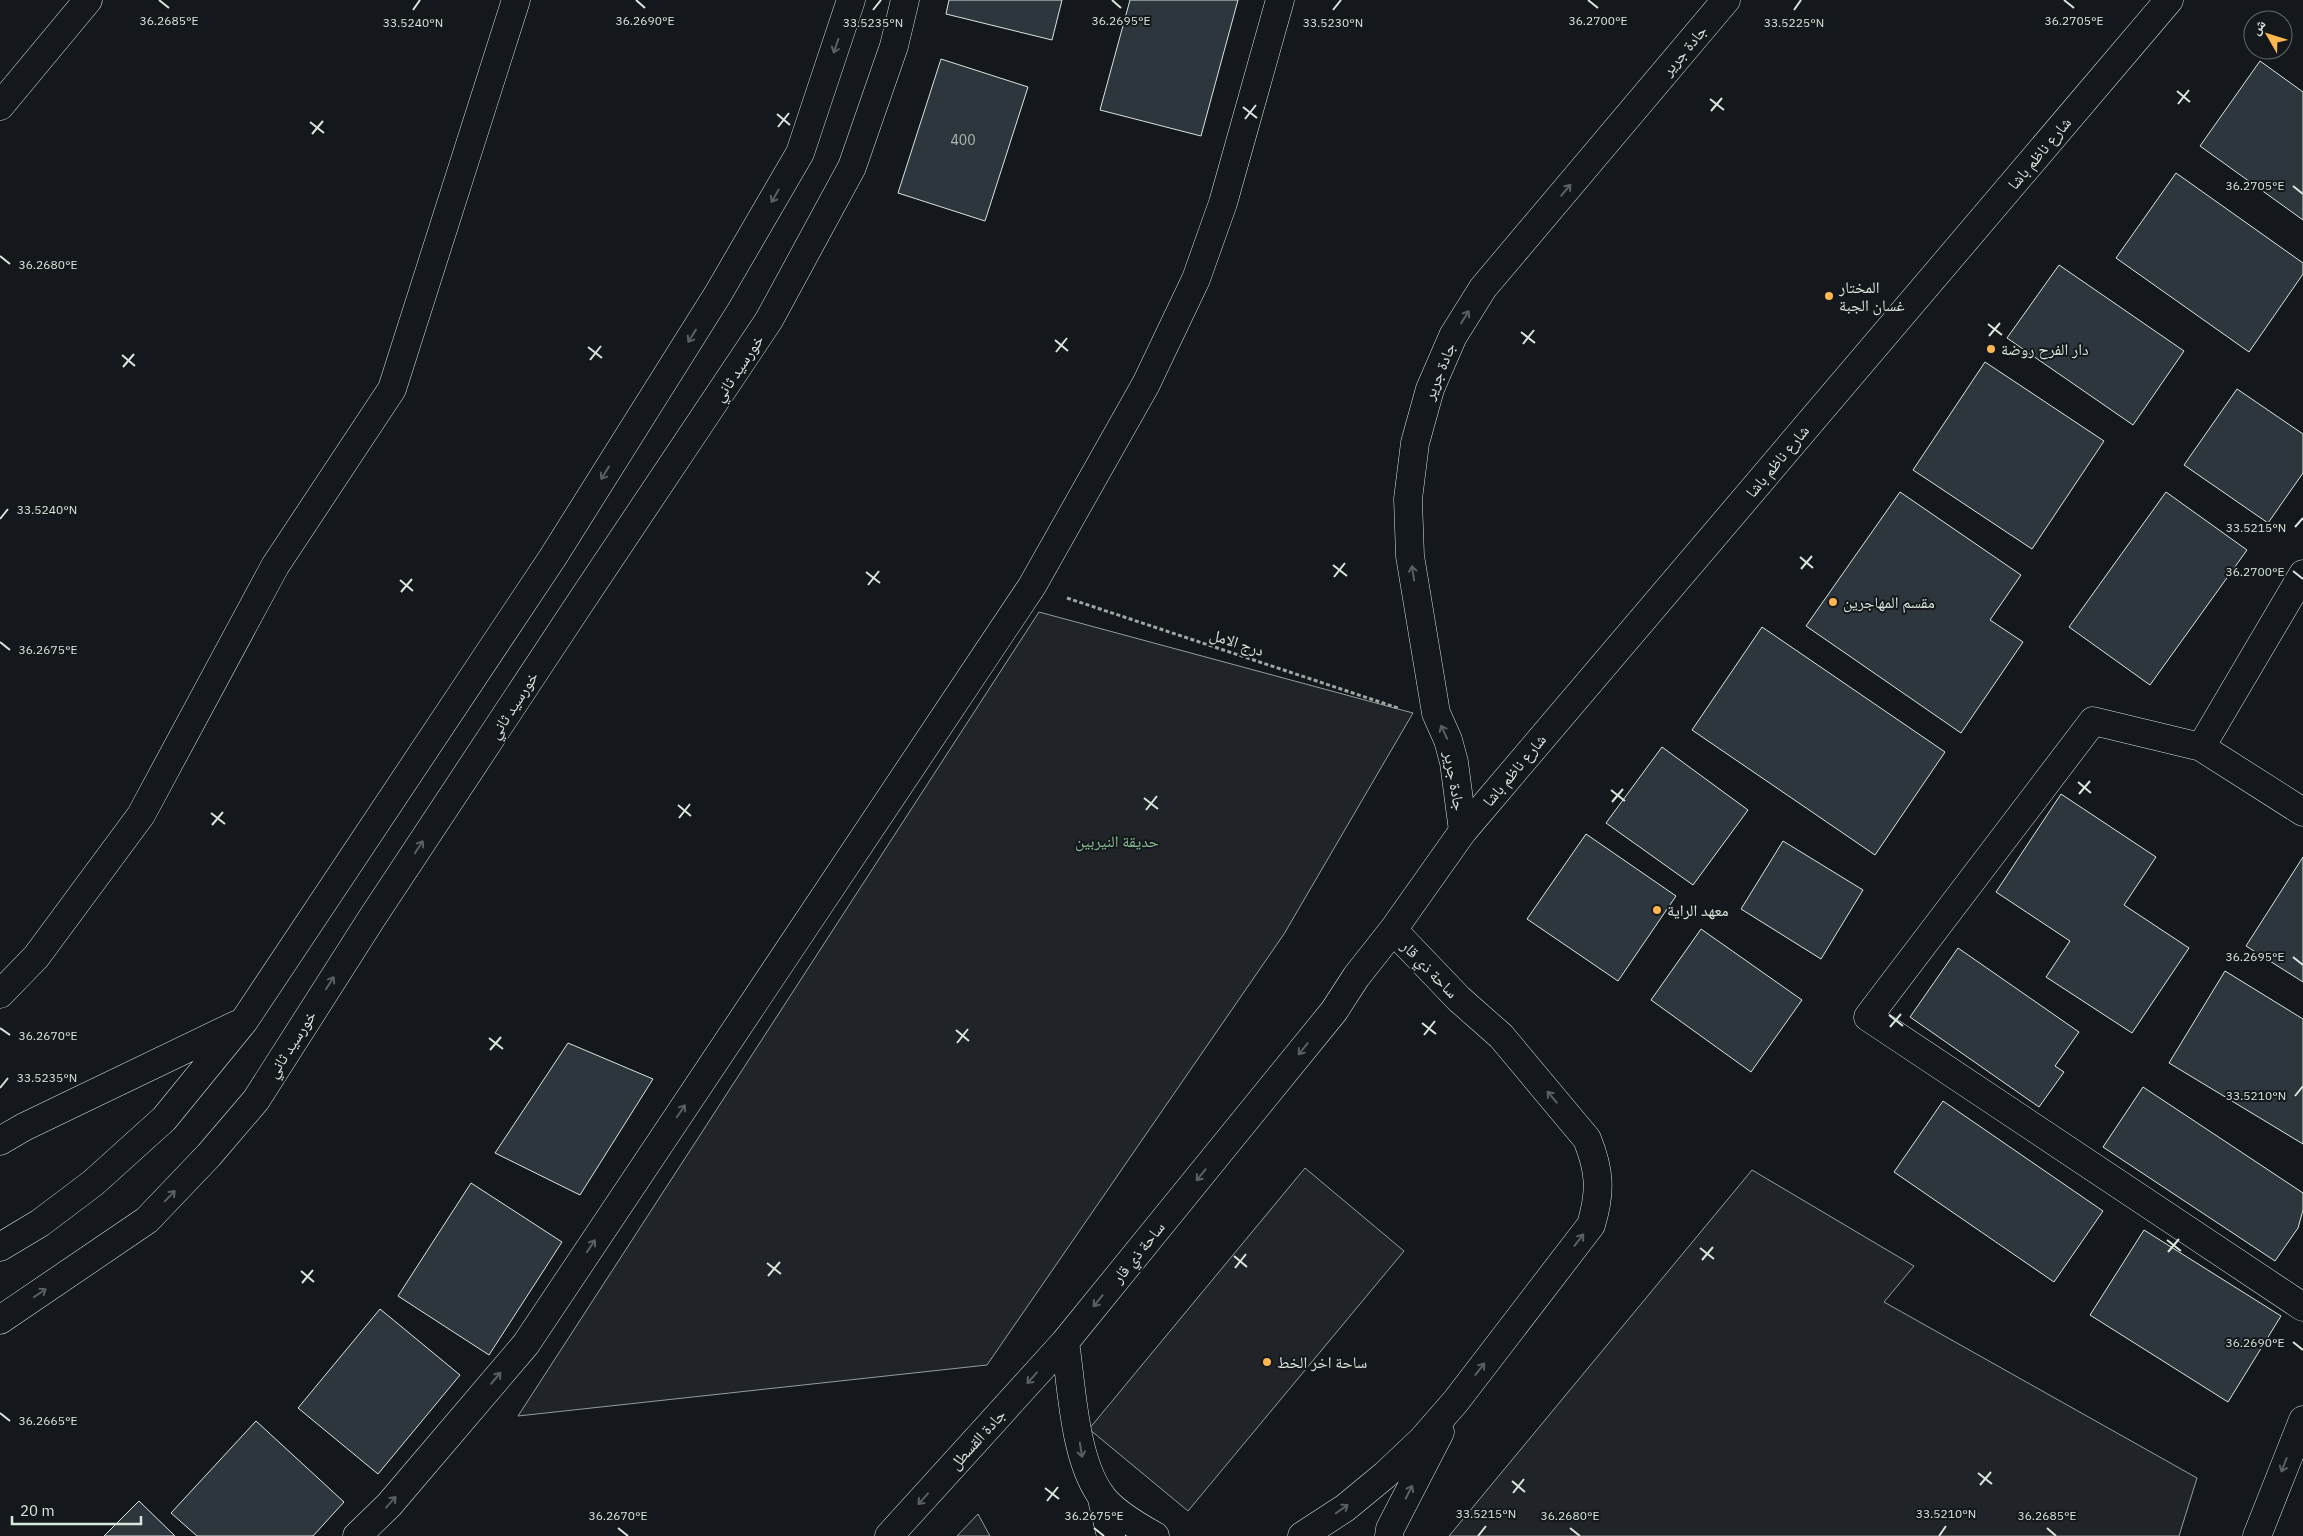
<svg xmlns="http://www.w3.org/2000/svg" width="2303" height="1536" viewBox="0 0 2303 1536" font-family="'IBM Plex Sans','Noto Naskh Arabic',sans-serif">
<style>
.green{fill:#202428;stroke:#939e99}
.building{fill:#2c363c;stroke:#d8e6dc}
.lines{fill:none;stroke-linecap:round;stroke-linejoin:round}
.street-casing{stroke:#d8e6dc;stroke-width:29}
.secondary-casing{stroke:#d8e6dc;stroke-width:29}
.primary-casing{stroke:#d8e6dc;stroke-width:29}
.path{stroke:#9da8a2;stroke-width:3;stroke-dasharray:4 2.5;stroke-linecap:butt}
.street{stroke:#14181c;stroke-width:28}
.secondary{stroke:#14181c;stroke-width:28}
.primary{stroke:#14181c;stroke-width:28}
.oneway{stroke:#59605f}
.ticks{fill:none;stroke:#d8e6dc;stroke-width:2}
.poi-dot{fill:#ffb74d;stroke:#14181c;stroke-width:2}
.labels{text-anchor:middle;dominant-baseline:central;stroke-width:4;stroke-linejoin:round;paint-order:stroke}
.number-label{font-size:14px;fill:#adbab4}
.street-label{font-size:16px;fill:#d8e6dc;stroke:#14181c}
.poi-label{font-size:16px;fill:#d8e6dc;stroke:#14181c;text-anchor:start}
.park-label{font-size:16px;fill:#8ac095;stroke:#14181c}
.ticks-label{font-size:12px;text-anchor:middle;fill:#d8e6dc;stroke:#14181c;stroke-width:4;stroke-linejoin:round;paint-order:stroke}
</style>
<rect width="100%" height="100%" fill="#14181c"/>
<path class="green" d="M1039 612 1413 713 1284 934 987 1365 518 1416Z
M1305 1168 1404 1251 1188 1511 1089 1429Z
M1752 1170 1914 1266 1884 1302 2197 1478 2179 1536H1449Z
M978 1514 990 1536H957Z"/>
<path class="building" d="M949 0H1062L1052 40 946 14Z
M1130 0H1238L1201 136 1100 110Z
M941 59 1028 87 985 221 898 193Z
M2260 61 2303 92V220L2200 146Z
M2176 173 2303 263V274L2249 352 2116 258Z
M2059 265 2184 351 2133 425 2007 338Z
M1985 362 2104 441 2032 549 1913 470Z
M2237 389 2303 434V473L2268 523 2184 465Z
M1900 492 2021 575 1990 620 2023 642 1961 733 1806 626Z
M2166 492 2247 550 2150 685 2069 627Z
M1762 627 1945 752 1875 855 1692 730Z
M1662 747 1748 810 1693 885 1606 823Z
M2061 794 2156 857 2124 905 2189 948 2132 1033 2046 977 2070 941 1996 892Z
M1586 834 1676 896 1618 981 1527 919Z
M1783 841 1863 890 1821 959 1741 909Z
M2303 857V982L2246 946Z
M1701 929 1802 1000 1751 1072 1651 1000Z
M1958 948 2079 1032 2055 1066 2064 1072 2039 1107 1910 1017Z
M2225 971 2303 1019V1144L2169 1063Z
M568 1043 653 1079 580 1195 495 1153Z
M2143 1087 2303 1193V1210L2298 1228 2275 1261 2103 1147Z
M1943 1101 2103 1211 2054 1282 1894 1172Z
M471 1183 562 1242 489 1355 398 1296Z
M2144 1230 2281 1316 2228 1402 2090 1315Z
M380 1309 460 1375 378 1474 298 1408Z
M256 1421 344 1502 313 1536H197L171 1513Z
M139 1501 175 1536H104Z"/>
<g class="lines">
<defs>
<path id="street" d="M0 106 88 0
M2201 747 2303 574
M2303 812 2201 747 2093 721 1868 1017 2303 1307
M1463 831 1454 762 1448 740 1436 713 1410 556 1408 499 1415 443 1430 389 1453 336 1483 288 1726 0
M0 994 36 957 141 815 275 566 392 389 516 0
M0 1141 24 1127 236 1025
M0 1247 40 1223 93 1183 164 1119 244 1021 553 557 718 294 800 153 851 0
M0 1320 147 1220 209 1155 256 1100 372 918 582 600 769 320 852 167 894 46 905 0
M357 1536 389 1505 526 1344 1032 586 1146 384 1196 279 1223 203 1280 0"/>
<path id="secondary" d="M2257 1536 2303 1420"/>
<path id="primary" d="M1393 930 1463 831 2169 0
M1101 1495 1111 1536
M889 1536 1065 1342
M1155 1536C1137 1526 1111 1511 1100 1494 1074 1456 1072 1388 1065 1342L1334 1011 1356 977 1393 930 1459 999 1501 1036 1587 1139C1600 1171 1601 1192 1591 1225L1456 1401 1422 1440 1385 1475 1345 1508 1302 1536
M1389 1536 1390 1529 1440 1432"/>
</defs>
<use href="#street" class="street-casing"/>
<use href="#secondary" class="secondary-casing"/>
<use href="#primary" class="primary-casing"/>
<path class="path" d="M1067 598 1398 708"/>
<use href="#street" class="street"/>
<use href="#secondary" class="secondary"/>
<use href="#primary" class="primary"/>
</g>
<defs><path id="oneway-shaft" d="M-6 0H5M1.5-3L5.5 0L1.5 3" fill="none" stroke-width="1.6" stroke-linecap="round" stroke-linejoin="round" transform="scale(1.25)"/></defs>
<g class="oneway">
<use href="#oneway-shaft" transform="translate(836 46) rotate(109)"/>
<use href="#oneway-shaft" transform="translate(1566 190) rotate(-50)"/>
<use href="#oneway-shaft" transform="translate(775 196) rotate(120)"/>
<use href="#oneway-shaft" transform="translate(1465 317) rotate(-58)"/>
<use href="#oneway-shaft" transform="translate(692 336) rotate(122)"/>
<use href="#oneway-shaft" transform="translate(605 473) rotate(122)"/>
<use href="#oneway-shaft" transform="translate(1413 573) rotate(-99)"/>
<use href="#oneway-shaft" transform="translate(1444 732) rotate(-115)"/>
<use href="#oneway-shaft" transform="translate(419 847) rotate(-57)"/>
<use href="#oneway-shaft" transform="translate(330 983) rotate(-57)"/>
<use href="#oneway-shaft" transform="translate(1303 1049) rotate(129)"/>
<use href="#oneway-shaft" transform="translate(1552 1097) rotate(-130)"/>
<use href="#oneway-shaft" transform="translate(681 1111) rotate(-56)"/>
<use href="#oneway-shaft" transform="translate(1201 1175) rotate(129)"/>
<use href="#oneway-shaft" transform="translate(170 1196) rotate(-46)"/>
<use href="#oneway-shaft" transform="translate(1579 1240) rotate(-52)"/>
<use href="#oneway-shaft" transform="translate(591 1246) rotate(-56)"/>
<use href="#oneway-shaft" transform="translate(40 1293) rotate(-34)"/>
<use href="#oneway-shaft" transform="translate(1098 1301) rotate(129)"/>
<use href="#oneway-shaft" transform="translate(1480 1369) rotate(-52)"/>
<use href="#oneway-shaft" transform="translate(496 1378) rotate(-50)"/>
<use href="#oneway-shaft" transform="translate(1032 1378) rotate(132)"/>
<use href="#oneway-shaft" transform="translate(1081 1450) rotate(81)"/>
<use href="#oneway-shaft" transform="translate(2284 1465) rotate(111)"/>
<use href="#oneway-shaft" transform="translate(1409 1492) rotate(-63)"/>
<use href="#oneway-shaft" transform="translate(923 1499) rotate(132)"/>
<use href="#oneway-shaft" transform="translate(391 1502) rotate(-48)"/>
<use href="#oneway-shaft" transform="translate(1342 1509) rotate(-35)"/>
</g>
<path class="ticks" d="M159 0 169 8M636 0 645 8M1112 0 1121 8M1588 0 1598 8M2064 0 2074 8M413 10 420 0M873 10 881 0M1333 10 1341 0M1794 10 1801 0M2177 91 2190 102M1710 99 1724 110M2178 104 2189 90M1243 107 1257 118M1711 111 1722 98M777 114 790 125M1245 119 1256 105M310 122 324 133M778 127 789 113M312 134 323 121M2293 186 2303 194M0 256 10 264M1988 324 2002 335M1521 332 1535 343M1989 336 2000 323M1055 340 1068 351M1523 344 1534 330M588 347 602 358M1056 352 1067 338M122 355 135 366M590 360 601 346M123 367 134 354M0 519 8 509M2295 527 2303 518M1800 557 1813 568M1333 565 1347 576M1801 569 1812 556M2293 571 2303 579M866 572 880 583M1334 577 1345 563M400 580 413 591M868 585 879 571M401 592 412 579M0 642 10 650M2078 782 2091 793M1611 790 1625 801M2079 794 2090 781M1144 798 1158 809M1612 802 1623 789M678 805 691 816M1146 810 1157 796M211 813 225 824M679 818 690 804M212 825 223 812M2293 957 2303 965M1889 1015 1903 1026M1422 1023 1436 1034M1890 1027 1901 1014M0 1028 10 1035M956 1030 969 1041M1424 1035 1435 1021M489 1038 503 1049M957 1043 968 1029M490 1050 501 1037M0 1088 8 1078M2295 1096 2303 1086M2167 1240 2181 1251M1700 1248 1714 1259M2168 1252 2179 1239M1234 1256 1247 1267M1702 1260 1713 1247M767 1263 781 1274M1235 1268 1246 1254M301 1271 314 1282M768 1276 780 1262M302 1283 313 1270M2293 1342 2303 1350M0 1413 10 1421M1978 1473 1992 1484M1512 1481 1525 1492M1980 1485 1991 1472M1045 1488 1059 1499M1513 1493 1524 1479M1047 1501 1058 1487M618 1528 628 1536M1094 1528 1104 1536M1570 1528 1580 1536M2047 1528 2056 1536M1478 1536 1486 1526M1939 1536 1946 1526"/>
<g class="poi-dot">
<circle cx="1829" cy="296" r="5"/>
<circle cx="1991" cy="349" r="5"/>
<circle cx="1833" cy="602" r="5"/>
<circle cx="1657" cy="910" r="5"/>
<circle cx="1267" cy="1362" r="5"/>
</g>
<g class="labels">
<g class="number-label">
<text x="963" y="140">400</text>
</g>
<g class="street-label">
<text transform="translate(1684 50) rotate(-50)">جادة جرير</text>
<text transform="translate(2039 153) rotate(-50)">شارع ناظم باشا</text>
<text transform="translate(738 368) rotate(-56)">خورسيد ثاني</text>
<text transform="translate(1439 371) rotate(-68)">جادة جرير</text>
<text transform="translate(1777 461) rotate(-50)">شارع ناظم باشا</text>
<text transform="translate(1237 642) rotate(18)">درج الامل</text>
<text transform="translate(513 705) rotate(-57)">خورسيد ثاني</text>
<text transform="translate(1514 770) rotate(-50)">شارع ناظم باشا</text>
<text transform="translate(1455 781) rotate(80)">جادة جرير</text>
<text transform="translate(1430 969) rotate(46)">ساحة ذي قار</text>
<text transform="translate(291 1044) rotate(-57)">خورسيد ثاني</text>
<text transform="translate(1138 1252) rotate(-51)">ساحة ذي قار</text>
<text transform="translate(977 1439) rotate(-48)">جادة القسطل</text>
</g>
<g class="poi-label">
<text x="1839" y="287">المختار<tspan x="1839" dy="18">غسان الجبة</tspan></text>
<text x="2001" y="349">دار الفرح روضة</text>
<text x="1843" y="602">مقسم المهاجرين</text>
<text x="1667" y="910">معهد الراية</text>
<text x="1277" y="1362">ساحة اخر الخط</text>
</g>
<g class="park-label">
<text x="1117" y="841">حديقة النيربين</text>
</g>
</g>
<g class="ticks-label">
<text x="2074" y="25">36.2705°E</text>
<text x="169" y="25">36.2685°E</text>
<text x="645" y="25">36.2690°E</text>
<text x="1121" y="25">36.2695°E</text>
<text x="1598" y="25">36.2700°E</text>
<text x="413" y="27">33.5240°N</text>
<text x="873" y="27">33.5235°N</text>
<text x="1333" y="27">33.5230°N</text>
<text x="1794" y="27">33.5225°N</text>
<text x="2255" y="190">36.2705°E</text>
<text x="48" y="269">36.2680°E</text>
<text x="47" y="514">33.5240°N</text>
<text x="2256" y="532">33.5215°N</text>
<text x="2255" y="576">36.2700°E</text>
<text x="48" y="654">36.2675°E</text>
<text x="2255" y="961">36.2695°E</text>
<text x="48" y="1040">36.2670°E</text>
<text x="47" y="1082">33.5235°N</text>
<text x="2256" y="1100">33.5210°N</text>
<text x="2255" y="1347">36.2690°E</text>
<text x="48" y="1425">36.2665°E</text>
<text x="1486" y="1518">33.5215°N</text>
<text x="1946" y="1518">33.5210°N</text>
<text x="618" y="1520">36.2670°E</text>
<text x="1094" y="1520">36.2675°E</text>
<text x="1570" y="1520">36.2680°E</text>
<text x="2047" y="1520">36.2685°E</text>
</g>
<g transform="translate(2268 35) rotate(309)"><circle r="24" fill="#14181c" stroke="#626a69"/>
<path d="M0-4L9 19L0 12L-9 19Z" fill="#ffb74d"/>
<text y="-8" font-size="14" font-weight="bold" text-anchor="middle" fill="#d8e6dc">ش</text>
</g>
<path d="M12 1516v8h129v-8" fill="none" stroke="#d8e6dc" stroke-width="2.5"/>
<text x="20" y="1516" font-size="15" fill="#d8e6dc" stroke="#14181c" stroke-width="4" paint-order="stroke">20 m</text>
</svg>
